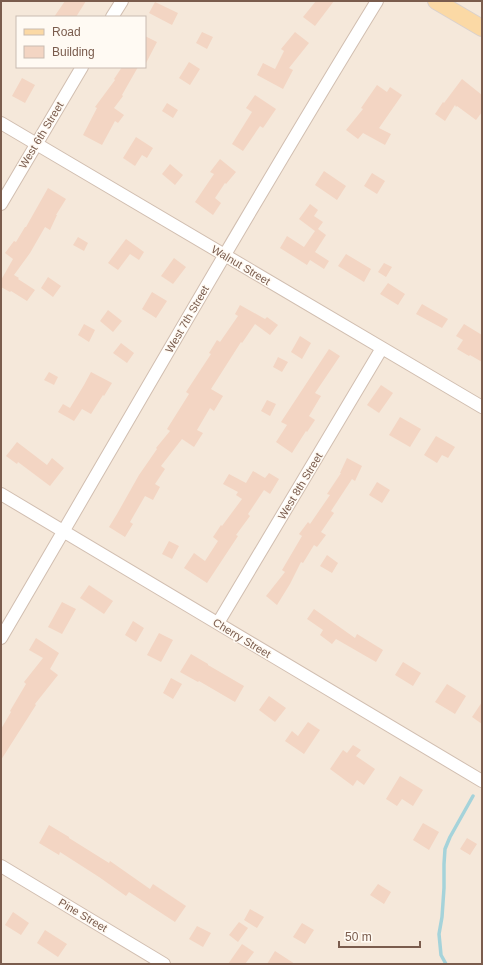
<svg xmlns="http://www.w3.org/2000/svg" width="483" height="965" viewBox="0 0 483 965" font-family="Helvetica,sans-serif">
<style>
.residential{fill:#f5e8da;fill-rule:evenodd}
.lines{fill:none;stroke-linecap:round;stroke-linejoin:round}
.stream{stroke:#a5d3da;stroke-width:3.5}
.building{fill:#f3d5c3}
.minor-casing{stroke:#d1beb0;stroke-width:14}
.major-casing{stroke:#dad1cd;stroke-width:18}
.minor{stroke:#fff;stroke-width:12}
.major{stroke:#fbd9a5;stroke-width:16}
.labels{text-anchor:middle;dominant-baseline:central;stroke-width:3;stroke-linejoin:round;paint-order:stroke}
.street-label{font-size:11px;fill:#7a5c4d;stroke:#fffaf3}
</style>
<rect width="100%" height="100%" fill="#fdf6ec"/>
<path class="residential" d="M1 1H482V964H1ZM17 17H145V67H17Z"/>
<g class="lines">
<path class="stream" d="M446 964 441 955 439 934 442 917 444 888V864L445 849 450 837 473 796"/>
</g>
<path class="building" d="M65 1H86L76 17H54Z
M316 1H334L315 26 303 17Z
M155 2 178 13 172 25 149 13Z
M202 32 213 37 207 49 196 43Z
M295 32 309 43 289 68 293 70 283 89 257 75 263 63 275 69 284 51 281 49Z
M145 36 157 42 145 65Z
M189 62 200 69 190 85 179 78Z
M122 67H138L122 95 123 96 114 108 124 115 118 123 115 121 102 145 83 135 97 108 95 107 115 80 114 79Z
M22 78 35 85 25 103 12 96Z
M462 79 482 95V112L476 120 457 106 456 107 455 105 445 121 435 114 443 102 444 103Z
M377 85 387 92 390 87 402 95 379 128 391 134 385 145 363 133 358 139 346 130 363 109 361 108Z
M255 95 276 109 263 128 260 126 243 151 232 144 252 112 246 108Z
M167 103 178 110 173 118 162 111Z
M136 137 153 148 147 158 142 155 135 166 123 158Z
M220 159 236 172 226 184 225 183 215 198 221 203 213 215 195 202 214 174 210 172Z
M170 164 183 175 175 185 162 174Z
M324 171 346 186 337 200 315 185Z
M372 173 385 181 377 194 364 186Z
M48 188 66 199 56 215H57L50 230 45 227 30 253 14 275 19 278 18 279 35 290 27 301 11 291 10 292 1 287V280L13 259 5 253 14 241 16 242 25 227H26Z
M310 204 318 210 314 216 323 222 318 229 326 235 315 252 329 261 324 269 310 260 307 265 280 248 287 236 304 247 315 231 299 219Z
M78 237 88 243 84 251 73 245Z
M126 239 144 252 139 260 130 254 118 270 108 263Z
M346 254 371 269 364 282 338 266Z
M174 258 186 267 173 284 161 276Z
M384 263 392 267 386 277 378 272Z
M48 277 61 286 53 297 41 288Z
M388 283 405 294 398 305 380 294Z
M152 292 167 301 156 318 142 309Z
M422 304 448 319 442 328 416 314Z
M240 305 265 319 267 317 278 325 270 335 255 324 242 343 241 342 211 389 223 396 214 411 210 408 197 430 203 433 194 447 182 439 161 466 165 469 155 484 160 487 153 500 145 496 130 522 133 524 125 537 109 527 117 514 139 475 157 449 156 448 170 431 167 429 189 394 186 392 211 354 209 353 217 340 220 342 238 316 235 314Z
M108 310 122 321 113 332 100 321Z
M84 324 95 330 89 342 78 335Z
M464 324 482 335V362L470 355 469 356 457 349 463 340 456 336Z
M300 336 311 343 302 359 291 352Z
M121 343 134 353 127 363 113 353Z
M329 349 340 356 315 393 321 396 309 416 315 420 307 432 306 431 292 453 276 442 287 425 281 422Z
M278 357 288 362 282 372 273 367Z
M49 372 58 377 54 385 44 380Z
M91 372 112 383 104 396 103 395 91 414 82 409 74 421 58 412 63 404 70 408 84 385Z
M381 385 393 393 379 413 367 405Z
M267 400 276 404 270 416 261 411Z
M400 417 421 429 410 447 389 435Z
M436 436 455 447 448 458 442 455 437 463 424 455Z
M17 442 47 465 52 458 64 468 50 486 18 462 17 464 6 456Z
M347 458 362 466 355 481 352 479 331 511 334 513 321 532 326 535 317 547 314 545 303 563 301 562 290 584 277 605 266 596 285 572 282 570 302 536 299 534 308 522 310 524 330 495 327 494 341 473H340Z
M253 471 265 478 269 473 279 479 270 494 264 490 248 514 250 516 236 535 238 536 207 583 184 568 194 553 205 561 218 541 213 537 221 525 222 526 242 499 236 495 238 492 223 484 229 474 246 483Z
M377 482 390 490 382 503 369 495Z
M169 541 179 546 172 559 162 554Z
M327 555 338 563 332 573 320 566Z
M89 585 113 601 104 614 80 598Z
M62 602 76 609 62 634 48 627Z
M314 609 355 638 357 634 383 650 376 662 336 639 332 644 320 635 323 630 307 619Z
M133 621 144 628 136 642 125 635Z
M159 633 173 640 161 662 147 655Z
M36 638 59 653 50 669 58 675 35 704 36 705 1 760V729L11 712 10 711 26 684 24 682 43 658 29 650Z
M191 654 208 664V665L244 686 235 702 199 681 198 682 180 672Z
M403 662 421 673 413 686 395 675Z
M171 678 182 684 173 699 163 693Z
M447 684 466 696 455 714 435 702Z
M269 696 286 708 275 722 259 710Z
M482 702V724L472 717Z
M308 722 320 730 304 754 285 741 292 731 298 736Z
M353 745 361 750 356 756 375 769 364 785 357 780 353 786 330 769 343 750 347 753Z
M400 776 423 790 413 806 402 799 397 806 386 799Z
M423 823 439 832 429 850 413 840Z
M49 825 69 837V838L109 863 110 861 150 889 153 884 186 906 175 922 129 892 126 896 99 877 60 852 59 855 39 843Z
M467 838 477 844 470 855 460 849Z
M378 884 391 892 384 904 370 895Z
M250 909 264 917 257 928 244 920Z
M13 912 29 923 21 935 5 925Z
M239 922 248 928 238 942 229 935Z
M302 923 314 930 305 944 293 937Z
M197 926 211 933 203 947 189 939Z
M45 930 67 944 58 957 37 943Z
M242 944 254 952 245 964H228Z
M275 951 295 964H267Z"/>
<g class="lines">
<defs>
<path id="minor" d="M112 17 122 1
M1 123 482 407
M1 204 82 67
M1 494 482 781
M218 623 382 348
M1 638C126 425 248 211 377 1
M1 866 164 964"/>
<path id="major" d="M436 1 482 28"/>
</defs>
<use href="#minor" class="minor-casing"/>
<use href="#major" class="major-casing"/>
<use href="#minor" class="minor"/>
<use href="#major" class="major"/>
</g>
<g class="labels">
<g class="street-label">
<text transform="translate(41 135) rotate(-59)">West 6th Street</text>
<text transform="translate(241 265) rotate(31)">Walnut Street</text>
<text transform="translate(187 319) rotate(-60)">West 7th Street</text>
<text transform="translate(300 486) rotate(-59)">West 8th Street</text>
<text transform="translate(242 638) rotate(31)">Cherry Street</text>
<text transform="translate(83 915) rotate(31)">Pine Street</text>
</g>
</g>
<rect width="483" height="965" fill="none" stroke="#7a5c4d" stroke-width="4"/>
<rect x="16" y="16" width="130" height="52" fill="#fffaf3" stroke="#cabbb1"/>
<rect x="24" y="29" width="20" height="6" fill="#fbd9a5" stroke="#cabbb1"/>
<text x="52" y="36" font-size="12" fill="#7a5c4d">Road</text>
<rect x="24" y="46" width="20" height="12" fill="#f3d5c3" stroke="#cabbb1"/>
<text x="52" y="56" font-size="12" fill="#7a5c4d">Building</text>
<path d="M339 941v6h81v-6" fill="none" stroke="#7a5c4d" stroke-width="2"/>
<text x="345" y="941" font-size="12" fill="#7a5c4d" stroke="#fffaf3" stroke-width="3" paint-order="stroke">50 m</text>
</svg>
